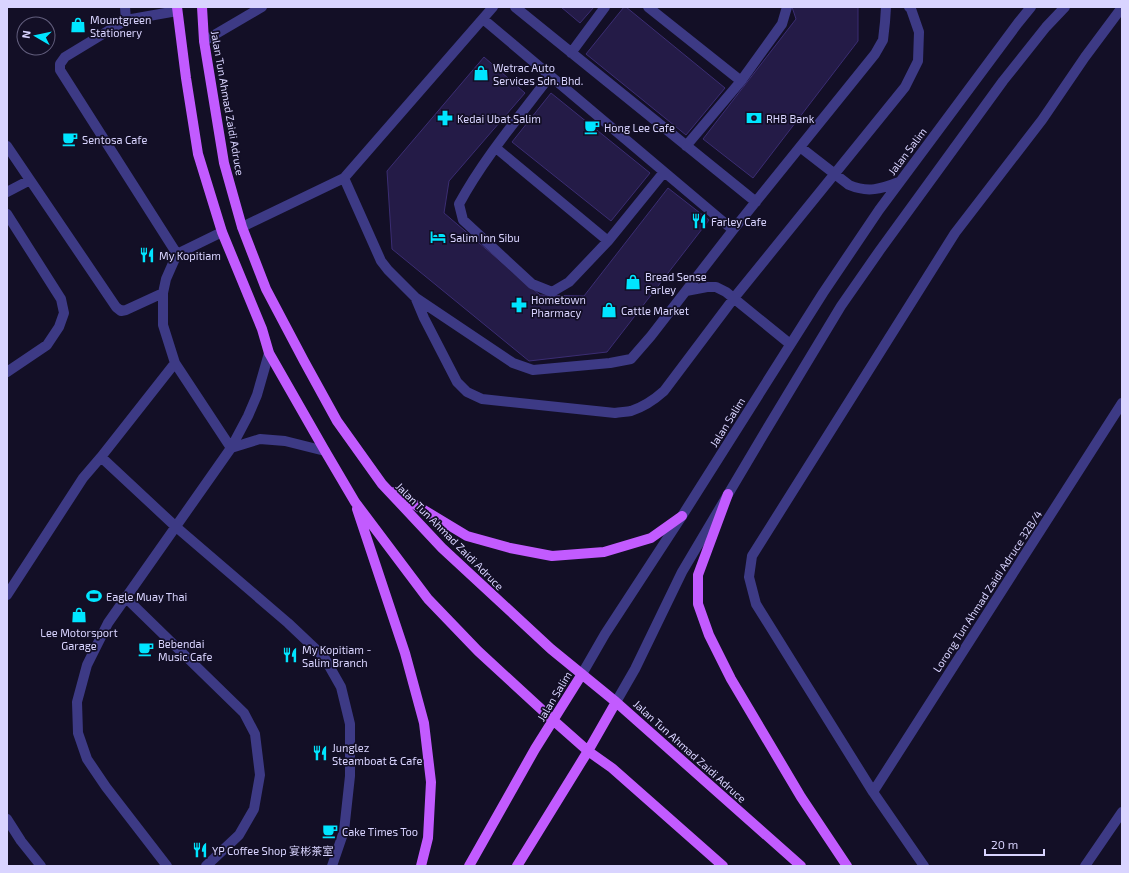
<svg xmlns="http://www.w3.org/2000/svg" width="1129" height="873" viewBox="0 0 1129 873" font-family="'Exo 2','Noto Sans SC',sans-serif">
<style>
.building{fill:#241b47;stroke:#3b2d73}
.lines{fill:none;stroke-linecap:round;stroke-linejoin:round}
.minor{stroke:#3d3a85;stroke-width:10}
.major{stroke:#c25bff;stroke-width:10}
.labels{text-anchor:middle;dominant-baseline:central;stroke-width:3.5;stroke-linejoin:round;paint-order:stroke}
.poi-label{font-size:11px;fill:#d9d4ff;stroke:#130f26;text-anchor:start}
.street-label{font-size:11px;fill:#d9d4ff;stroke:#130f26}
</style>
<rect width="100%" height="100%" fill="#130f26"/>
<path class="building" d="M561 7H594L580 23Z
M624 7H626L725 88 686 135 586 54Z
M792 7H858V41L753 178 703 139 796 19Z
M484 57 525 93 449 181 444 213 540 295 584 296 668 188 709 220 607 352 529 361 392 249 387 171Z
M551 93 650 173 611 221 512 142Z"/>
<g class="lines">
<path class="minor" d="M125 7 126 20
M515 7 756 202
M648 7 741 81
M177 11 126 20 65 57 60 64V70L177 254 222 232
M483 19 733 230
M204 41 262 7
M571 53 605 7
M550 76C519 117 484 158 459 204L463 220 532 284 552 292 569 282 608 241 664 172
M7 146 116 307 121 311 126 310 163 293
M686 146 741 81 782 24 787 7
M800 147 849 185C868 193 881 189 899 182
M496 148 608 241
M344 178 381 261 388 270 416 298 513 363 533 370 610 363 631 359 651 336 733 230 875 54 883 40 885 22 886 7
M7 192 30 180
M7 214 61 299 64 313 59 327 47 345 7 372
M242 227 344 178 493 7
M177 254 166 279 163 293V325L175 363 231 448
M686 291 707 287H716L726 292 790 344
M416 299 424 318 457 382 467 392 482 399 615 413C620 412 626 412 631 411 643 407 654 400 664 391L734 298 905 87 918 61 919 32 911 9 909 7
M231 448 260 439 285 441 325 451
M101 457 175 363
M7 595 83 478 101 457 175 526 288 623 324 657 341 687 350 724V776L344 831 332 866
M125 597 244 713 255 734 260 775 254 809 239 835 206 866
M582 674 605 634 682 516 823 293 879 210 1018 23 1031 7
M616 702 635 669 682 572 765 432 841 306 880 250 1003 81 1046 27 1065 7
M873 792 1122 403
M7 819 21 841 41 866
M167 866 106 787 87 759 78 733 77 702 87 665 108 623 231 448 248 416 257 395 269 353
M924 866 873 792 756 604 749 577 752 556 955 233 1042 120 1085 57 1120 10 1122 9
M1085 866 1122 812"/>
<path class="major" d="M177 7 186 78 198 154 222 232 262 329 269 353 325 451 355 502 428 599 478 651 553 720 588 751 612 768 723 866
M202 7 204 41 224 163 242 227 266 289 304 361 337 421 382 484 442 548 551 649 616 702 801 866
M394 492 467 536 510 548 552 556 604 552 651 538 682 516
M728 494 698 575V604L709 635 731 679 801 797 847 866
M357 509 405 653 424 723 431 782 428 838 421 866
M469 866 535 749 582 674
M517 866 588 751 616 702"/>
</g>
<defs>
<symbol id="shop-bare" viewBox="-9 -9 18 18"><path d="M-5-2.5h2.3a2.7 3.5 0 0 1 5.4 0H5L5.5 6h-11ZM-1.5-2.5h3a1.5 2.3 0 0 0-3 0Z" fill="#00e5ff" stroke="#130f26" stroke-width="2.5" paint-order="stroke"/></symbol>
<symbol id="pharmacy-bare" viewBox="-9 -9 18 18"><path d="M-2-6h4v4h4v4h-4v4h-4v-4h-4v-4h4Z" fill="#00e5ff" stroke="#130f26" stroke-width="2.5" paint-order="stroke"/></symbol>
<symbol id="bank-bare" viewBox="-9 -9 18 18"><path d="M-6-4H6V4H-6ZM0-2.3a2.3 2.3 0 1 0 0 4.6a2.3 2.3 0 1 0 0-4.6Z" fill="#00e5ff" stroke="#130f26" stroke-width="2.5" paint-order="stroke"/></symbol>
<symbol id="cafe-bare" viewBox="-9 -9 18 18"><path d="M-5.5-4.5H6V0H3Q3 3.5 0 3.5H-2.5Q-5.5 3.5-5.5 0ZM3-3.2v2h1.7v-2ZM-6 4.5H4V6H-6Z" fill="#00e5ff" stroke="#130f26" stroke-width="2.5" paint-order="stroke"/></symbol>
<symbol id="restaurant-bare" viewBox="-9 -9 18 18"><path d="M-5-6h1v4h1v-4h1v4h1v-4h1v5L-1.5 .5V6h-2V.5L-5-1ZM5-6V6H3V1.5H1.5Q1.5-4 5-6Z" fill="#00e5ff" stroke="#130f26" stroke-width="2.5" paint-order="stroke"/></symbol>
<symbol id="hotel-bare" viewBox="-9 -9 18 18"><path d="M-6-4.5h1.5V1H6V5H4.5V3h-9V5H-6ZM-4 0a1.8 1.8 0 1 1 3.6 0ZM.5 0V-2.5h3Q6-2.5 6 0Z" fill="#00e5ff" stroke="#130f26" stroke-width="2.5" paint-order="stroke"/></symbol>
<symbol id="stadium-bare" viewBox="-9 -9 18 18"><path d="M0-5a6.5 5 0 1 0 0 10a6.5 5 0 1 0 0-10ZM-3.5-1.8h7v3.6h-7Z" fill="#00e5ff" stroke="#130f26" stroke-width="2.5" paint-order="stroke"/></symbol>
</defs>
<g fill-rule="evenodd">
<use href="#shop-bare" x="67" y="14" width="22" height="22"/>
<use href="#shop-bare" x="470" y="62" width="22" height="22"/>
<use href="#pharmacy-bare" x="434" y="107" width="22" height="22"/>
<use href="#bank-bare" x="743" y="107" width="22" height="22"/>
<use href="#cafe-bare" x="581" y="116" width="22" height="22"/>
<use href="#cafe-bare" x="59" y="128" width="22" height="22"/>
<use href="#restaurant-bare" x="688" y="210" width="22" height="22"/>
<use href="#hotel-bare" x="427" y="226" width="22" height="22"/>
<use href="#restaurant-bare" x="136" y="244" width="22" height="22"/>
<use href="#shop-bare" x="622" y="271" width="22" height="22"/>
<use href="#pharmacy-bare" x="508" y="294" width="22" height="22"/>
<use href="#shop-bare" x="598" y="299" width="22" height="22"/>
<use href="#stadium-bare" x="83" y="585" width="22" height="22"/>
<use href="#shop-bare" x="68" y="604" width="22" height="22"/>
<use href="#cafe-bare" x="135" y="638" width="22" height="22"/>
<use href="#restaurant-bare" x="279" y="644" width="22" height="22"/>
<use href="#restaurant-bare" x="309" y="742" width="22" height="22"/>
<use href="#cafe-bare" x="319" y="820" width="22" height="22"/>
<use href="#restaurant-bare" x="189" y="839" width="22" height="22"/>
</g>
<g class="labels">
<g class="poi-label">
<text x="90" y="19">Mountgreen<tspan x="90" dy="13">Stationery</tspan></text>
<text x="493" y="67">Wetrac Auto<tspan x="493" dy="13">Services Sdn. Bhd.</tspan></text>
<text x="457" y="118">Kedai Ubat Salim</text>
<text x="766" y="118">RHB Bank</text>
<text x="604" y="127">Hong Lee Cafe</text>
<text x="82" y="139">Sentosa Cafe</text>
<text x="711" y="221">Farley Cafe</text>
<text x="450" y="237">Salim Inn Sibu</text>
<text x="159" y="255">My Kopitiam</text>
<text x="645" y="276">Bread Sense<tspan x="645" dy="13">Farley</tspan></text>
<text x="531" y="299">Hometown<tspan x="531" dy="13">Pharmacy</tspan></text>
<text x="621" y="310">Cattle Market</text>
<text x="106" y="596">Eagle Muay Thai</text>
<text x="79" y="632" text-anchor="middle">Lee Motorsport<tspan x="79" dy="13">Garage</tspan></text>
<text x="158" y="643">Bebendai<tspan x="158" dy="13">Music Cafe</tspan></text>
<text x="302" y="649">My Kopitiam -<tspan x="302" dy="13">Salim Branch</tspan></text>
<text x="332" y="747">Junglez<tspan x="332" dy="13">Steamboat &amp; Cafe</tspan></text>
<text x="342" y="831">Cake Times Too</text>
<text x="212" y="850">YP Coffee Shop 宴彬茶室</text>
</g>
<g class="street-label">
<text transform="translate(228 103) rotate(80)">Jalan Tun Ahmad Zaidi Adruce</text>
<text transform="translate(907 151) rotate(-53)">Jalan Salim</text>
<text transform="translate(727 422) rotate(-58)">Jalan Salim</text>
<text transform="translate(450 536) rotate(45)">Jalan Tun Ahmad Zaidi Adruce</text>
<text transform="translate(987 591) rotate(-57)">Lorong Tun Ahmad Zaidi Adruce 32B/4</text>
<text transform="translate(554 696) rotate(-59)">Jalan Salim</text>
<text transform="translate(690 751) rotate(42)">Jalan Tun Ahmad Zaidi Adruce</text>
</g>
</g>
<rect width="1129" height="873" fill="none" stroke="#d9d4ff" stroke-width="16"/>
<g transform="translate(36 36) rotate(279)"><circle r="19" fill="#130f26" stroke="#625e7d"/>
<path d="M0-3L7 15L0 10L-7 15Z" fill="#00e5ff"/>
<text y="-6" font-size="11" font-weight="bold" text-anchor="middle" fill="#d9d4ff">N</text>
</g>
<path d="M985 849v6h59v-6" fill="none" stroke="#d9d4ff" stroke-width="2"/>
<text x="991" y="849" font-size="12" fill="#d9d4ff" stroke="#130f26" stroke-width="3" paint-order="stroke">20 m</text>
</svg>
